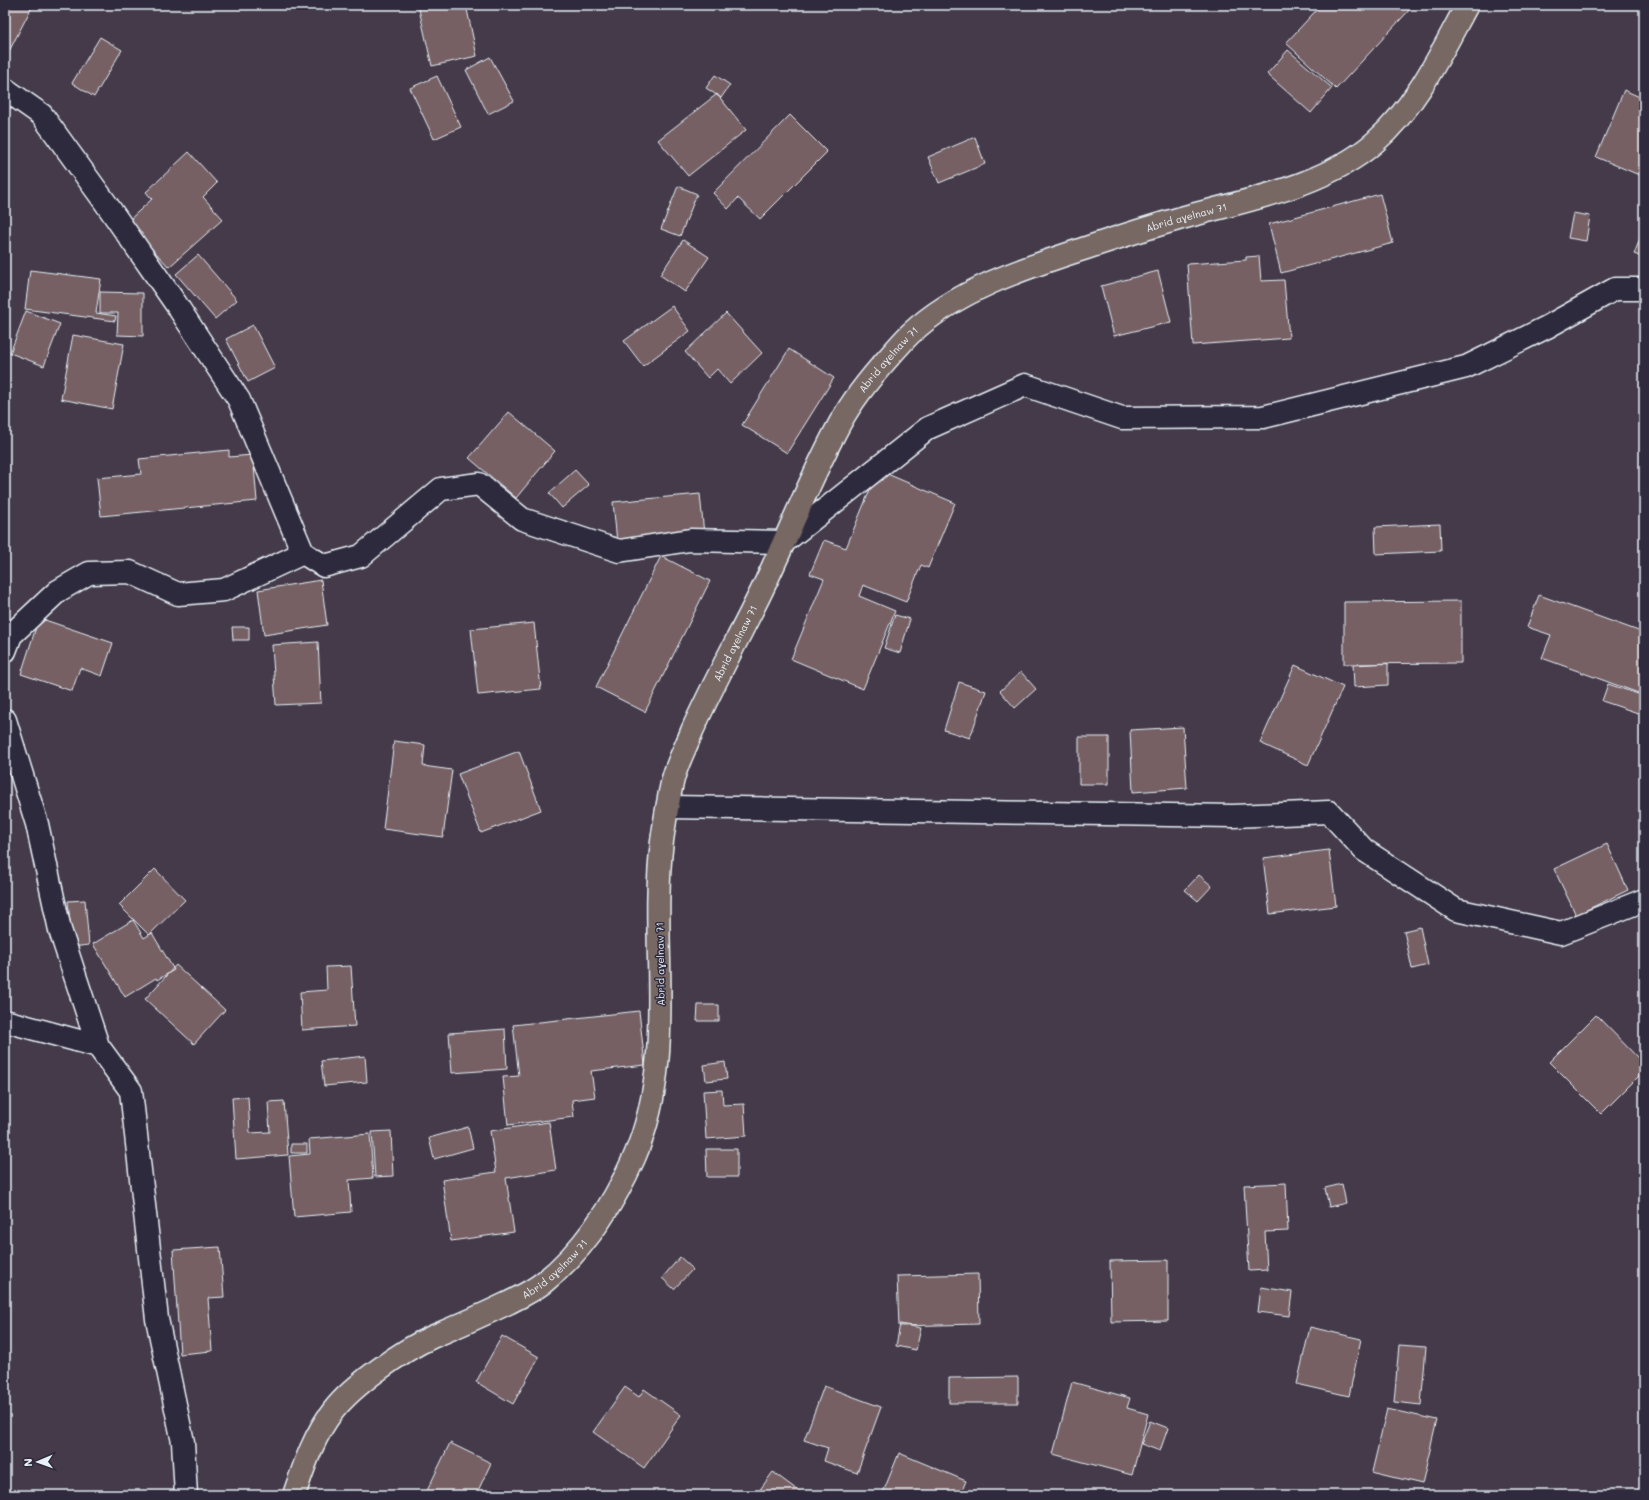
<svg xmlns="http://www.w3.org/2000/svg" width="1649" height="1500" viewBox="0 0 1649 1500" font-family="Mali,sans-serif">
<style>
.building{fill:#766164;stroke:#e8f1f8}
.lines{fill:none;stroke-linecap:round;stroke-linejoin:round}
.minor-casing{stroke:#e8f1f8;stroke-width:25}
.primary-casing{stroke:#e8f1f8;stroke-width:25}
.minor{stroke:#2f2a3d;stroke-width:22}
.primary{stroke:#776864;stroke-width:22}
.labels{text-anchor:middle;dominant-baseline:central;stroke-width:3;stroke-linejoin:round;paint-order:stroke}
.street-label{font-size:10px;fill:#e8f1f8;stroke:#2f2a3d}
</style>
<rect width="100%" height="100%" fill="#443a49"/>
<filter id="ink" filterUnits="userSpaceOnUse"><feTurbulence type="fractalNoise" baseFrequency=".025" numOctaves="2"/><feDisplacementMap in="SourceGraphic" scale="8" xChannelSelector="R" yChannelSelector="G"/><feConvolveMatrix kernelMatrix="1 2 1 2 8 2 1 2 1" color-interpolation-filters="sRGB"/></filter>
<g filter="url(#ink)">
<path class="building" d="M5 5H33L5 59Z
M418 5H466L477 56 432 66Z
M1321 5H1414L1336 89 1286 43Z
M100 37 122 50 94 97 72 83Z
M1288 50 1332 88 1311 113 1267 74Z
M490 57 514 101 488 114 466 70Z
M715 75 730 85 721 98 706 88Z
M437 76 461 127 434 139 410 88Z
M1624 90 1642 98 1638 110 1644 113V177L1596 157Z
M717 94 746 130 688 176 658 140Z
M790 115 827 152 760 219 738 198 728 209 713 193Z
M975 137 985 164 939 183 928 157Z
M189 152 217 183 203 197 223 219 169 267 127 222 152 199 146 192Z
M678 186 697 194 680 236 661 229Z
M1380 194 1393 243 1281 273 1269 224Z
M1573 213 1590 216 1586 241 1568 238Z
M1644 229V258L1634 254Z
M683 240 709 257 685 292 660 275Z
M198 255 237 300 215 319 176 274Z
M1259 256 1261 281 1284 280 1289 338 1193 345 1187 264 1246 260V257Z
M30 270 101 279 96 313 116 316 115 321 25 309Z
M1158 271 1171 322 1114 336 1101 286Z
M100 292 143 293V336L117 335 118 313H100Z
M672 306 690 331 643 366 624 341Z
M26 311 60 324 44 366 10 353Z
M726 313 762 353 730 384 717 369 708 378 685 352Z
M253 325 275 368 248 382 226 339Z
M73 335 124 344 112 409 61 399Z
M789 349 834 378 787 453 742 425Z
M509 412 555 451 516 498 469 458Z
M229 450V457L253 455 257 501 101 516 97 478 141 474 139 459Z
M575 470 589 485 562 508 549 493Z
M878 470 955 503 928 568 921 565 906 602 863 585 859 596 895 611 863 689 791 659 824 579 810 574 824 540 846 548Z
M700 494 704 534 617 542 613 502Z
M1440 524 1441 551 1376 554 1375 527Z
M661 556 710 581 645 712 596 687Z
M321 580 327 625 264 635 258 590Z
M1539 595 1644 633V695L1542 658 1551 635 1527 627Z
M1461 601V663L1344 664V602Z
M895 615 910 619 900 653 884 648Z
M39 618 113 643 102 676 80 668 72 691 21 674Z
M534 623 541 689 478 695 471 629Z
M232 627H249V640H233Z
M318 642 321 703 276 705 272 645Z
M1388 663V685L1354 687 1353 665Z
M1295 665 1343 687 1308 765 1260 743Z
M1021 672 1036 689 1015 708 1000 691Z
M959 682 986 691 970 738 944 730Z
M1608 684 1644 696 1638 713 1602 701Z
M1183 727 1187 788 1133 792 1130 730Z
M1079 737H1109V784H1079Z
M394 741 425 745 423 766 452 770 443 837 383 829Z
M519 751 541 810 481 833 458 774Z
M1607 844 1628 890 1576 915 1554 869Z
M1329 850 1336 906 1270 914 1263 858Z
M155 869 185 900 149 935 119 905Z
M1199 875 1212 886 1198 901 1185 890Z
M85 900 89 945 72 947 68 901Z
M133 920 144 938 152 933 174 970 157 980 156 978 125 997 93 944Z
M1420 927 1428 965 1412 969 1404 931Z
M176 965 225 1010 194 1044 145 999Z
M351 966 355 1026 302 1030 300 992 327 990 326 967Z
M698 1005H719V1021H697Z
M639 1011 645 1065 591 1071 595 1097 572 1100 574 1117 508 1125 503 1077 519 1076 513 1025Z
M1596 1015 1644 1064V1071L1601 1114 1549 1062Z
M505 1029 507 1069 452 1073 449 1033Z
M365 1056 367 1082 324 1086 321 1061Z
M725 1062 727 1079 706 1081 704 1065Z
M722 1090 723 1105 744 1104 746 1136 706 1139 703 1091Z
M248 1097 250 1133 270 1132 268 1102 284 1101 288 1155 236 1159 232 1098Z
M549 1122 556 1170 506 1178 514 1232 451 1241 442 1180 496 1172 490 1131Z
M468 1127 473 1148 434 1159 429 1138Z
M391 1131 393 1176 375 1177 372 1132Z
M370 1134 373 1178 349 1180 351 1212 294 1217 289 1156 310 1154 309 1139Z
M291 1144H307V1153H291Z
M706 1149H737V1177H707Z
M1286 1183 1288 1231 1265 1232 1267 1270 1249 1271 1244 1185Z
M1342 1184 1346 1203 1329 1207 1325 1188Z
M220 1247 224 1297 208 1298 212 1351 180 1354 173 1250Z
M680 1257 693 1269 674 1289 662 1278Z
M1168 1260V1321L1111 1322 1110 1261Z
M978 1274 979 1324 899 1326 897 1276Z
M1261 1287 1292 1292 1289 1316 1258 1312Z
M900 1324 921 1328 916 1350 896 1346Z
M1310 1327 1361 1339 1349 1396 1297 1384Z
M502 1336 539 1357 513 1404 476 1382Z
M1399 1345 1426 1347 1421 1405 1394 1402Z
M1018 1377V1403H949V1378Z
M1072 1382 1130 1398 1127 1408 1148 1414 1132 1475 1053 1454Z
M824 1386 881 1407 857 1473 824 1461 828 1448 804 1440Z
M625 1387 639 1397 644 1389 681 1415 644 1468 593 1432Z
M1387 1409 1437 1420 1422 1484 1372 1472Z
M1150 1421 1168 1428 1160 1451 1141 1444Z
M450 1443 491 1463 476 1495H431L426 1493Z
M899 1453 966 1481 960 1495H882Z
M773 1472 804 1495H756Z"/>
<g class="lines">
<defs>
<path id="minor" d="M5 89 42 115 105 202 176 304 239 400 303 553
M5 651 11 635 58 591 89 573 130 572 178 594 224 590 303 553 324 566 361 556 441 489 479 484 522 519 619 551 690 540 784 542 928 428 1025 385 1122 418 1263 417 1466 367 1547 327 1615 289H1644
M5 720 37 824 60 930 98 1046
M668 807 1233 816 1329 812 1364 850 1456 910 1561 933 1644 900
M5 1021 98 1046 131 1091 157 1319 183 1442 186 1495"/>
<g id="primary">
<path id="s1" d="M294 1495C304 1466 314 1435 333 1411 353 1385 403 1350 432 1337 458 1326 483 1315 508 1303 520 1297 533 1291 544 1282 584 1250 613 1205 634 1158 678 1057 649 946 662 841 665 820 668 799 673 779 677 763 686 747 692 731 713 684 738 639 761 592 788 536 810 478 840 423 853 399 871 377 889 357 896 349 903 341 910 334 958 289 1025 268 1086 248 1125 235 1164 222 1204 212 1261 197 1330 182 1375 142 1416 107 1442 51 1467 5"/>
</g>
</defs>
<use href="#minor" class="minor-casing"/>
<use href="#primary" class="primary-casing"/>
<use href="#minor" class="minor"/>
<use href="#primary" class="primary"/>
</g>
</g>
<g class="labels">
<g class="street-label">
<text stroke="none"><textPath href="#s1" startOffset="1690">Abrid aɣelnaw 71</textPath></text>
<text stroke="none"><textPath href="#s1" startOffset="1354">Abrid aɣelnaw 71</textPath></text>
<text stroke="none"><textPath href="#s1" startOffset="1030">Abrid aɣelnaw 71</textPath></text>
<text transform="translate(660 964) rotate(-91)">Abrid aɣelnaw 71</text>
<text stroke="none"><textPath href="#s1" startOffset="359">Abrid aɣelnaw 71</textPath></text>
</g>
</g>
<rect width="1649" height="1500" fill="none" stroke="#2f2a3d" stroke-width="20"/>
<rect x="10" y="10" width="1629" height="1480" fill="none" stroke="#e8f1f8" stroke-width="1.5" filter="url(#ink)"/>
<g transform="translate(38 1462) rotate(268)" stroke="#2f2a3d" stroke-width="3" paint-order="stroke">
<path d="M0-3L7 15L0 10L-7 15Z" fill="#e8f1f8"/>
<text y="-6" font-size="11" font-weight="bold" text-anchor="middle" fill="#e8f1f8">N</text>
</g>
</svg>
